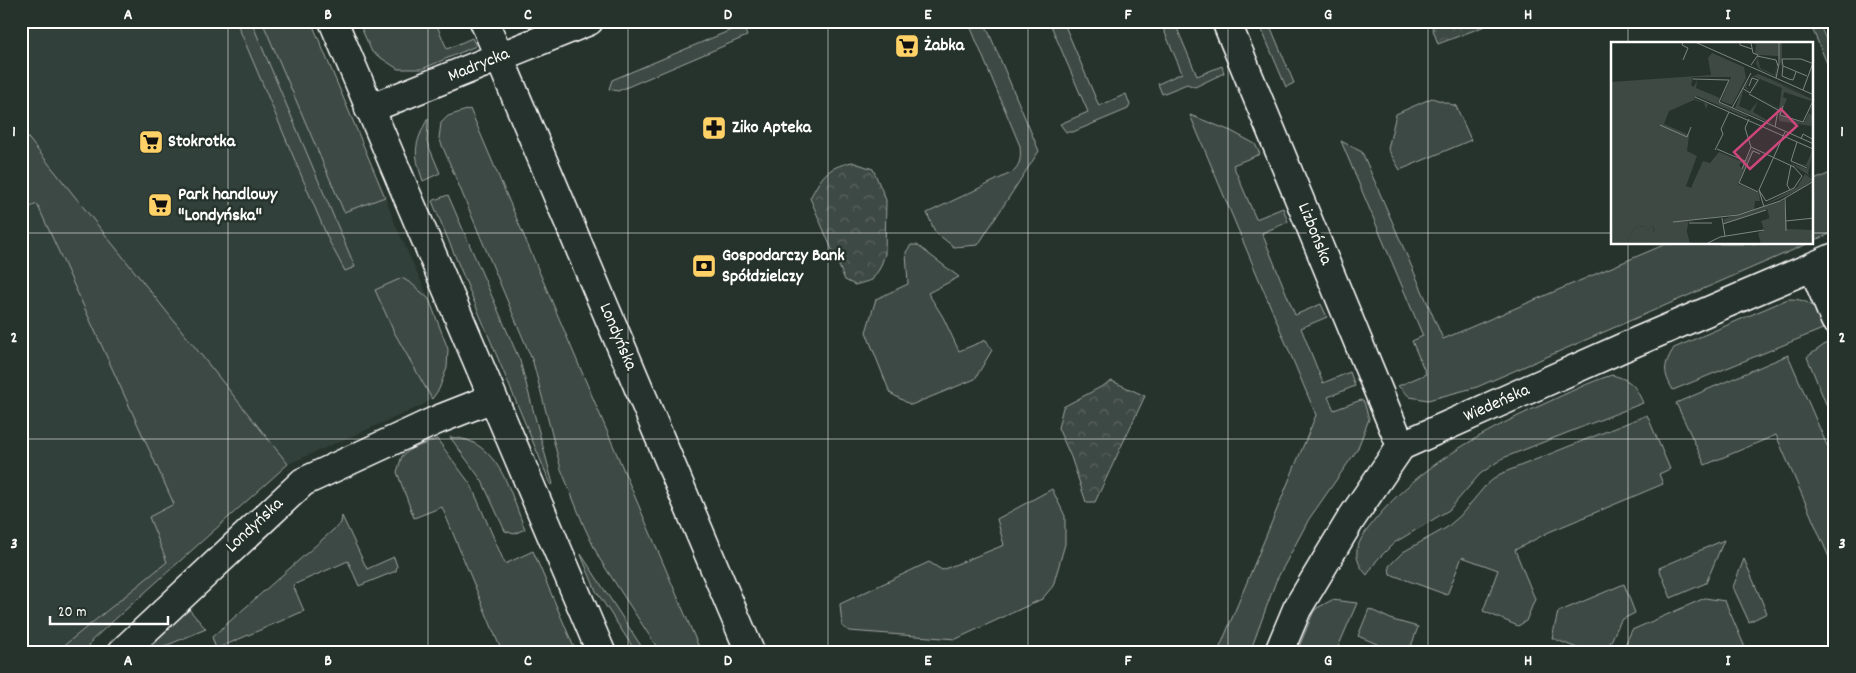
<svg xmlns="http://www.w3.org/2000/svg" width="1856" height="673" viewBox="0 0 1856 673" font-family="Dekko,sans-serif">
<style>
.built{fill:#333f3a}
.green{fill:#3e4944;stroke:#9ea4a2}
.park{fill:url(#park-crowns);stroke:#9ea4a2}
.lines{fill:none;stroke-linecap:round;stroke-linejoin:round}
.street-casing{stroke:#fff;stroke-width:31}
.street{stroke:#26332d;stroke-width:28}
.grid{fill:none;stroke:#fff;stroke-width:1;stroke-opacity:0.55}
.labels{text-anchor:middle;dominant-baseline:central;stroke-width:5;stroke-linejoin:round;paint-order:stroke}
.poi-label{font-size:18px;font-weight:bold;fill:#fff;stroke:#26332d;text-anchor:start}
.street-label{font-size:18px;fill:#fff;stroke:#26332d}
.inset-road{fill:none;stroke:#7d8581;stroke-width:1}
.view{fill:#ce467c;fill-opacity:0.15;stroke:#ce467c;stroke-width:2.5}
.inset-edge{fill:none;stroke:#fff;stroke-width:2.5}
.neatline{fill:none;stroke:#fff;stroke-width:2}
.grid-label{font-size:16px;text-anchor:middle;font-weight:bold;fill:#fff}
</style>
<defs>
<pattern id="park-crowns" width="20" height="18" patternUnits="userSpaceOnUse" patternTransform="scale(1.25)"><rect width="20" height="18" fill="#3e4944"/><path d="M2 6a3 3 0 1 1 6 0M12 15a3 3 0 1 1 6 0" fill="none" stroke="#5b6460"/></pattern>
</defs>
<rect width="100%" height="100%" fill="#26332d"/>
<filter id="ink" filterUnits="userSpaceOnUse"><feTurbulence type="fractalNoise" baseFrequency=".02" numOctaves="2"/><feDisplacementMap in="SourceGraphic" scale="10" xChannelSelector="R" yChannelSelector="G"/><feConvolveMatrix kernelMatrix="1 2 1 2 8 2 1 2 1" color-interpolation-filters="sRGB"/></filter>
<g filter="url(#ink)">
<path class="built" d="M21 21H311L385 197 396 226 429 299 448 349 447 368 439 389 432 399 421 406 288 464 56 652H21Z"/>
<path class="green" d="M236 21H251L355 267 345 271 329 241Z
M262 21H311L385 197 344 212Z
M358 21H435L447 49 472 38 476 46 422 69H398L372 52Z
M968 21H984L1039 151 978 245 954 247 935 232 927 213 1011 173C1021 165 1021 158 1020 146Z
M1049 21H1063L1099 106 1126 94 1130 105 1128 109 1073 132H1066L1060 124 1088 112Z
M1160 21H1174L1197 76 1222 66 1224 73 1195 87 1187 84 1162 94 1158 84 1182 73Z
M1258 21H1268L1294 83 1286 87Z
M1809 21H1818L1835 60V82Z
M743 25 747 36 618 91 609 89 612 80Z
M1432 98 1456 106 1471 140 1400 170 1388 149 1396 114Z
M470 109 701 652H660L599 558 584 526 561 469 533 362 439 138 441 123 448 116Z
M1190 115 1231 131 1255 144 1260 154 1233 165 1256 219 1283 208 1288 222 1262 233 1295 315 1321 304 1327 317 1301 328 1323 383 1350 372 1355 386 1328 397 1334 410 1361 400 1364 402 1369 419 1357 450 1309 519 1276 581 1250 652H1218L1316 415Z
M428 118 427 142 440 173 423 181C413 152 414 145 428 118Z
M21 129 288 464 92 640 86 652H56L167 562 149 517 174 504 37 204 21 211Z
M1341 141 1362 152 1443 339 1666 244H1807L1477 387 1428 400 1410 397 1398 386 1426 374 1412 341 1423 336Z
M1835 171V232L1812 241V181Z
M448 195 520 361 553 484 551 485 432 201Z
M911 245H917L959 277 928 293 943 317 959 351 986 340 992 350 975 379 911 405 890 393 866 332 876 299 908 284 906 252Z
M402 278 412 284 429 299 448 349 447 368 439 389 432 399 394 332 375 290Z
M1788 299C1812 299 1816 308 1825 328L1673 390C1663 373 1663 365 1674 348Z
M1831 340 1835 349V406L1828 409 1807 357Z
M1788 355 1835 464V571L1776 435 1705 465 1676 403Z
M1612 375C1631 380 1635 385 1643 403L1503 458 1480 474 1449 510 1394 543 1377 560 1367 575C1347 553 1360 539 1375 520 1419 466 1484 431 1546 403 1568 393 1589 382 1612 375Z
M1647 415 1670 469 1659 474 1663 484 1549 532 1515 550 1535 599 1526 621 1518 626 1483 611 1498 570 1462 557 1447 595 1390 574 1389 566 1403 552 1446 528 1460 516 1486 485 1500 474Z
M450 437C457 438 466 439 472 442 504 458 512 499 525 529L514 534 505 531 482 481Z
M437 439 471 485 505 564 533 551 576 652H502L442 507 414 518 397 472 402 456 411 449Z
M1052 489 1065 516V544L1053 586 1042 599 956 639 849 631 842 626 840 604 929 562 942 570 1004 545 997 519Z
M342 516 367 569 394 557 397 566 396 571 359 586 348 561 293 585 304 611 216 649 212 637 341 523Z
M1724 540 1706 583 1671 598 1659 568Z
M581 555V554L645 652H636L596 591Z
M1744 559 1767 613 1749 622 1733 587Z
M1624 584 1635 613 1621 620 1606 652H1587L1552 638 1558 612Z
M1705 598 1725 601 1747 652H1640L1625 645 1632 630Z
M1332 600 1357 603 1336 652H1297L1313 613 1317 608Z
M186 606 206 629 151 652H133Z
M1369 609 1393 620 1418 627 1409 652H1396L1358 636Z"/>
<path class="park" d="M1430 21H1498L1438 44Z
M852 162 873 169 886 200 885 254 880 268 872 280 855 285 845 280 810 198C822 176 826 168 852 162Z
M1112 381 1145 396 1095 502H1086L1071 457 1058 428 1063 407Z"/>
<g class="lines">
<defs>
<path id="street" d="M333 21 601 652
M484 21 750 652
M1226 21 1401 446
M369 109 589 21
M1813 267 1835 320
M122 652 303 482 437 420 493 398
M1279 652 1297 609 1351 519 1401 446 1631 344 1835 257"/>
</defs>
<use href="#street" class="street-casing"/>
<use href="#street" class="street"/>
</g>
</g>
<path class="grid" d="M228 21V652M428 21V652M628 21V652M828 21V652M1028 21V652M1228 21V652M1428 21V652M1628 21V44M21 233H1612M1812 233H1835M1628 244V652M21 439H1835"/>
<defs>
<symbol id="supermarket-square" viewBox="-11 -11 22 22"><rect x="-9" y="-9" width="18" height="18" rx="4" fill="#ffd166" stroke="#26332d"/><path d="M-6-5.5h2.5l.6 2H6L4.5 2H-2.5L-4.4-4H-6ZM-1.5 3.2a1.3 1.3 0 1 0 .1 0ZM3 3.2a1.3 1.3 0 1 0 .1 0Z" fill="#111"/></symbol>
<symbol id="pharmacy-square" viewBox="-11 -11 22 22"><rect x="-9" y="-9" width="18" height="18" rx="4" fill="#ffd166" stroke="#26332d"/><path d="M-2-6h4v4h4v4h-4v4h-4v-4h-4v-4h4Z" fill="#111"/></symbol>
<symbol id="bank-square" viewBox="-11 -11 22 22"><rect x="-9" y="-9" width="18" height="18" rx="4" fill="#ffd166" stroke="#26332d"/><path d="M-6-4H6V4H-6ZM0-2.3a2.3 2.3 0 1 0 0 4.6a2.3 2.3 0 1 0 0-4.6Z" fill="#111"/></symbol>
</defs>
<g fill-rule="evenodd">
<use href="#supermarket-square" x="893" y="32" width="28" height="28"/>
<use href="#pharmacy-square" x="700" y="114" width="28" height="28"/>
<use href="#supermarket-square" x="137" y="128" width="28" height="28"/>
<use href="#supermarket-square" x="146" y="191" width="28" height="28"/>
<use href="#bank-square" x="690" y="252" width="28" height="28"/>
</g>
<g class="labels">
<g class="poi-label">
<text x="924" y="46">Żabka</text>
<text x="732" y="128">Ziko Apteka</text>
<text x="168" y="142">Stokrotka</text>
<text x="178" y="195">Park handlowy<tspan x="178" dy="21">"Londyńska"</tspan></text>
<text x="722" y="256">Gospodarczy Bank<tspan x="722" dy="21">Spółdzielczy</tspan></text>
</g>
<g class="street-label">
<text transform="translate(479 66) rotate(-22)">Madrycka</text>
<text transform="translate(1314 234) rotate(68)">Lizbońska</text>
<text transform="translate(617 337) rotate(67)">Londyńska</text>
<text transform="translate(1497 404) rotate(-24)">Wiedeńska</text>
<text transform="translate(255 526) rotate(-43)">Londyńska</text>
</g>
</g>
<g transform="translate(1611 42)">
<rect width="202" height="202" fill="#26332d"/>
<path d="M171 0V25L167 14 149 13 147 17 149 26 164 33 166 21 165 34 148 27 145 21 148 13 144 12 145 2H142L141 0ZM101 11 133 25 135 36 121 63 110 59 120 35H82L80 43 83 45 86 38 85 46 109 56 107 60 136 74 137 76 86 54 83 57 97 62 95 67 93 61 83 58 58 69 53 82 78 93 76 109 86 114 75 144 80 146 92 119 99 121 108 110 132 120 128 123 131 127 141 107 149 112 142 109 127 142 148 151 149 159H144L143 167 127 172 71 179 85 180H77V184L61 182 56 194 68 193 66 184 69 183 75 188 71 191 76 190 79 202H54L45 196 42 183 37 188 34 184 23 186 17 197 12 190 6 191V184L0 180V40L100 33 97 16ZM147 32 201 55 159 38 201 57 199 62 200 59 173 50 172 55 176 57 169 73 191 81 194 79 200 66 202 63 198 71 202 74 200 84 168 79 167 66 141 53 168 66 171 46 149 37 141 51 148 37 144 35 139 36 135 45 139 49 133 45 139 36ZM131 48 138 52 132 49 128 64 139 69 147 59 142 70 164 83 124 66ZM202 107 197 132 202 136 179 121 196 127 197 125 187 121 195 123ZM173 158 176 187 202 188V202H150L147 191 153 188 150 179 159 176 156 167 113 182V177Z" fill="#3e4944"/>
<path d="M194 132 202 138 188 148 153 163 186 145ZM110 136 122 139 134 153 120 149 116 160 113 140 107 138ZM16 140 27 141 22 145V154L15 150 12 151 11 159 3 155 0 157 2 143 13 145ZM45 155 51 165 38 161 33 168 26 160ZM173 158V172L166 182 159 183 157 165ZM122 159 127 162 142 166 129 171 121 165ZM0 180 6 184V191L12 189 17 197 23 186 34 184 37 188 42 183 43 191 54 202H0Z" fill="#3e4944"/>
<path d="M55 175 77 180 75 196 79 202H38L36 198 40 191 49 187Z" fill="#3e4944"/>
<path class="inset-road" d="M84 0 203 53M129 0V3L141 7M134 0 140 1 142 11 147 13 140 23M146 14 165 18 167 24M72 18 77 6 71 3 72 0M172 24 171 34 178 37 182 38 185 30M196 34 172 24 171 17H190L203 22M165 36 168 22V0M82 37 118 38 108 60 203 102M131 46 139 51 147 38 141 36 138 44M192 48 203 18M138 52 167 68 164 85M84 55 202 107M172 64 169 73 192 80 203 57M121 66 140 31M49 83 76 95 80 85M190 97 192 92 203 98M186 100 180 119 196 126M140 105 183 125M106 107 134 119M104 108 112 92 110 87 118 70M131 127 140 105 134 86 138 77M148 148 155 159 183 146 191 134 182 124M179 148 176 143 180 123M147 150 128 141 142 109 149 112M174 156 175 189M153 165 148 148 174 90M111 176 114 194M175 179 203 176M62 180 127 173 169 159 203 139M78 181H101M112 182 155 168M95 202 109 195 153 188"/>
<path class="view" d="M170 67 186 84 139 127 123 110Z"/>
<rect width="202" height="202" class="inset-edge"/>
</g>
<rect width="1856" height="673" fill="none" stroke="#26332d" stroke-width="55"/>
<path d="M50 616v8h118v-8" fill="none" stroke="#ffffff" stroke-width="2.5"/>
<text x="58" y="616" font-size="15" fill="#ffffff" stroke="#26332d" stroke-width="4" paint-order="stroke">20 m</text>
<rect x="28" y="28" width="1800" height="618" class="neatline"/>
<g class="grid-label">
<text x="128" y="19">A</text>
<text x="328" y="19">B</text>
<text x="528" y="19">C</text>
<text x="728" y="19">D</text>
<text x="928" y="19">E</text>
<text x="1128" y="19">F</text>
<text x="1328" y="19">G</text>
<text x="1528" y="19">H</text>
<text x="1728" y="19">I</text>
<text x="14" y="136">1</text>
<text x="1842" y="136">1</text>
<text x="14" y="342">2</text>
<text x="1842" y="342">2</text>
<text x="14" y="548">3</text>
<text x="1842" y="548">3</text>
<text x="128" y="665">A</text>
<text x="328" y="665">B</text>
<text x="528" y="665">C</text>
<text x="728" y="665">D</text>
<text x="928" y="665">E</text>
<text x="1128" y="665">F</text>
<text x="1328" y="665">G</text>
<text x="1528" y="665">H</text>
<text x="1728" y="665">I</text>
</g>
</svg>
